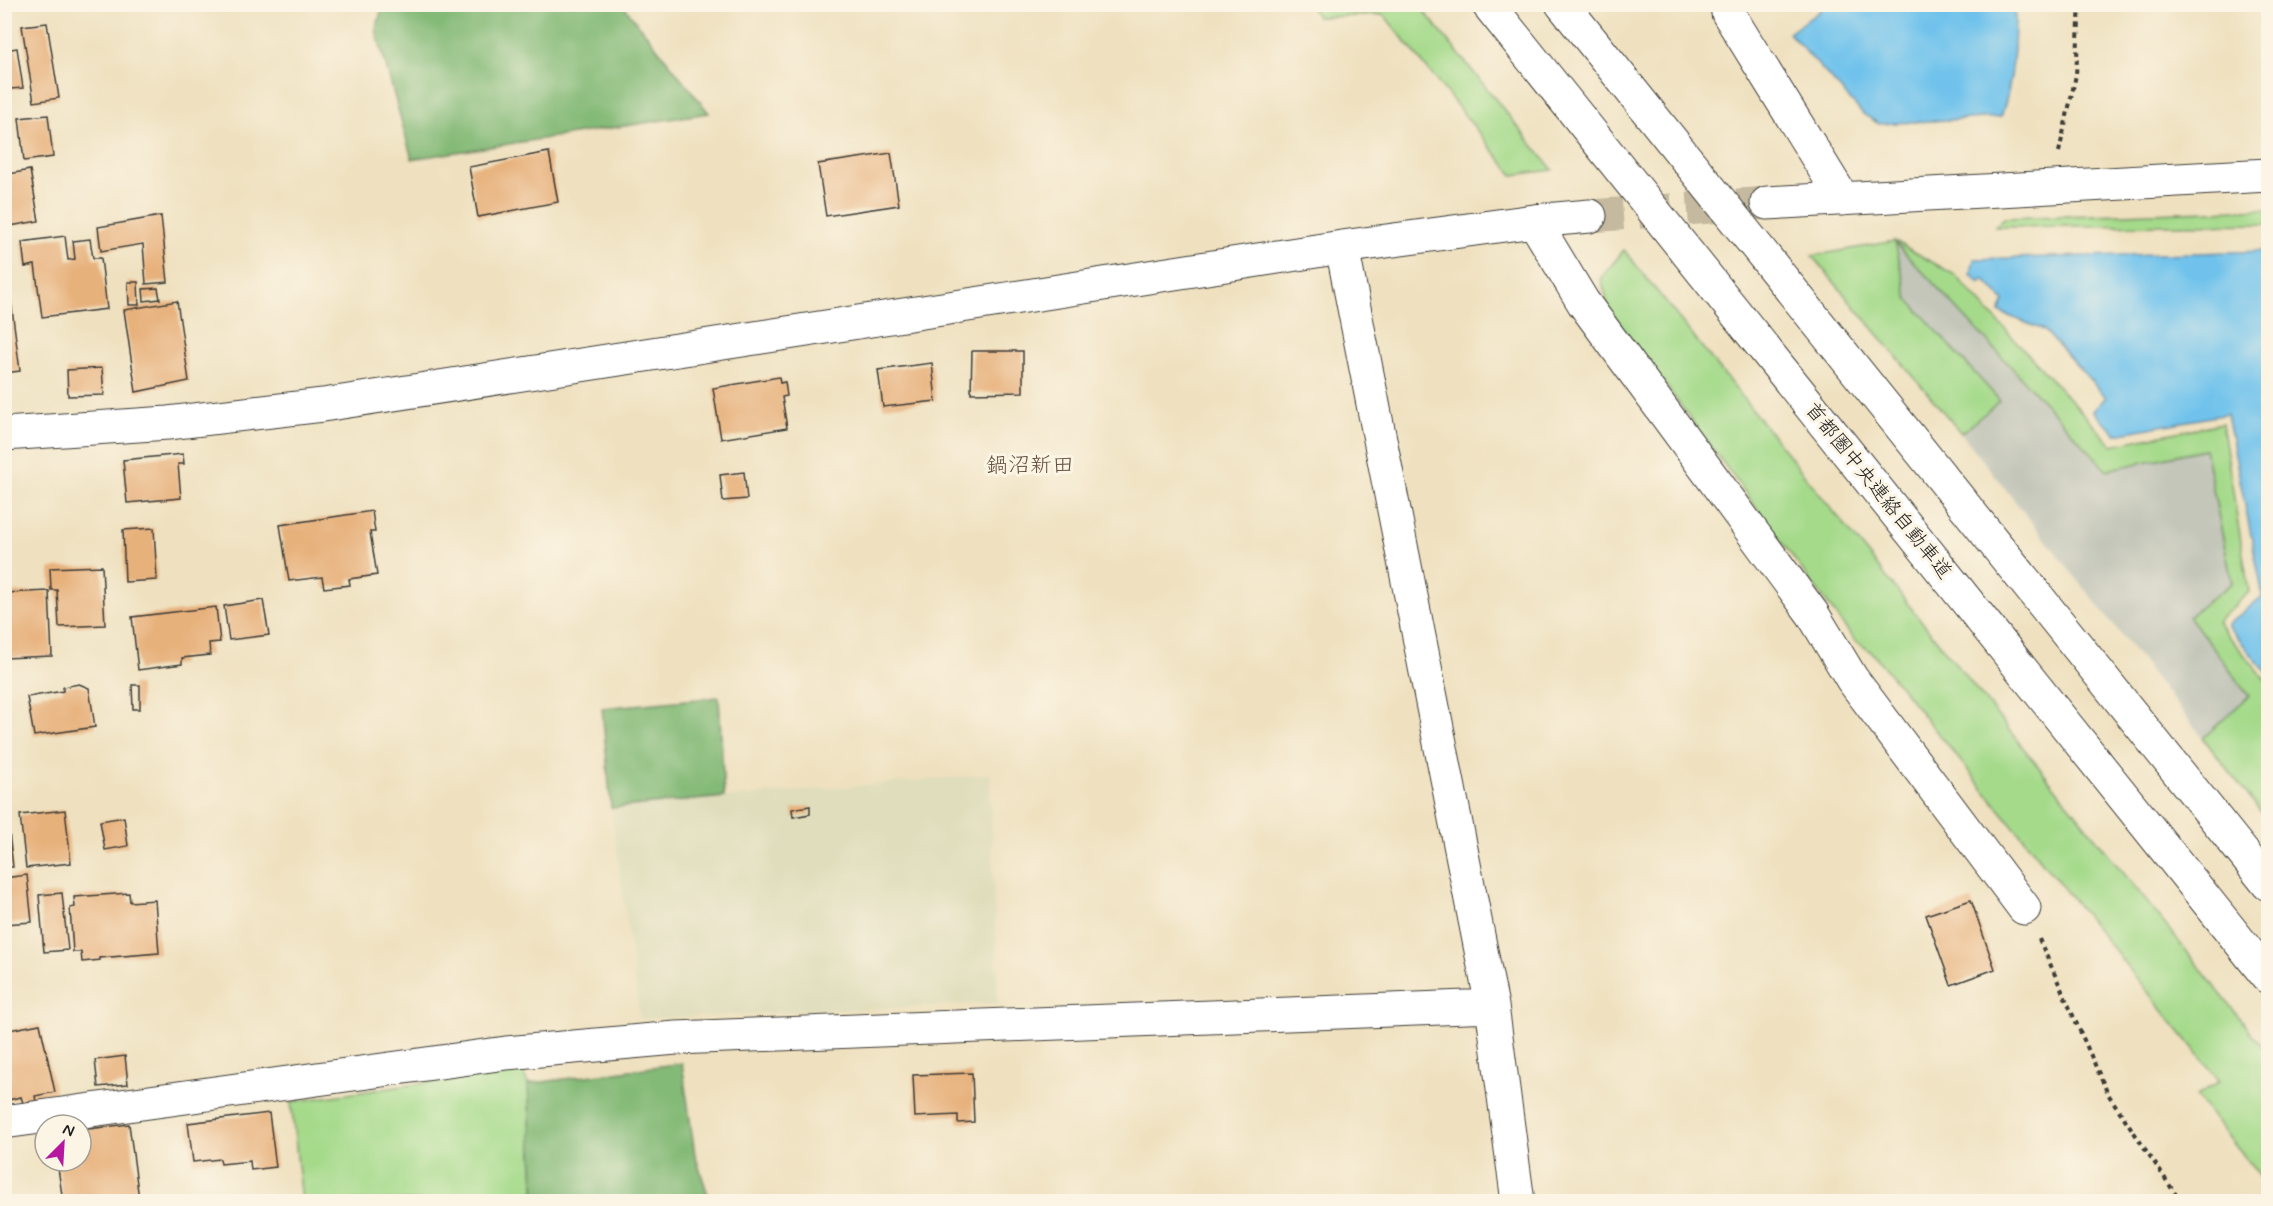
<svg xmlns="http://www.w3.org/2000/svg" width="2273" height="1206" viewBox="0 0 2273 1206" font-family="Mynerve,'Klee One',sans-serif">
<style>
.built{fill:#dfddbb}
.industrial{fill:#c3c6b9}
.green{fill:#a5da8b;stroke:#607b54;stroke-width:1.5}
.forest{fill:#84ba77;stroke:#506b4a;stroke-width:1.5}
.water{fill:#70c2ec;stroke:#466f84;stroke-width:1.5}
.building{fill:#e7b17c}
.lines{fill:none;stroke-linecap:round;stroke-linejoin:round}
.minor-tunnel{stroke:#c5ba9f;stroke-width:33;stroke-dasharray:33 16;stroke-linecap:butt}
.minor-casing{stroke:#3c3a35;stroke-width:35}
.highway-casing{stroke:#3c3a35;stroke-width:35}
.path{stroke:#3c3a35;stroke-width:4;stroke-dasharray:4.5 4.5;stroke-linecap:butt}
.minor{stroke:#fff;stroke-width:33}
.highway{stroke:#fff;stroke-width:33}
.labels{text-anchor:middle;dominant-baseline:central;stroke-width:6;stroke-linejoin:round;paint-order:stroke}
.street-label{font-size:20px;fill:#1c1c1c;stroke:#fcf5e5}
.quarter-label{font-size:22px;fill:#63503e;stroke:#fcf5e5}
</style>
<rect width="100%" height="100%" fill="#fcf5e5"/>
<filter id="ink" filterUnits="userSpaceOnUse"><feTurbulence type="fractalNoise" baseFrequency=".0167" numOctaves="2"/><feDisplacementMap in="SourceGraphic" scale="12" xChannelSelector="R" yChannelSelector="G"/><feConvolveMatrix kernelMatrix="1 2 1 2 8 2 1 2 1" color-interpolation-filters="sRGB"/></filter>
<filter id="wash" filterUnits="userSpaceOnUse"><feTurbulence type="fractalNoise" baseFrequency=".008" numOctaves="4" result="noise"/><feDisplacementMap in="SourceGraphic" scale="24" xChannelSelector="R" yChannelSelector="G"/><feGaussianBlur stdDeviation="1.35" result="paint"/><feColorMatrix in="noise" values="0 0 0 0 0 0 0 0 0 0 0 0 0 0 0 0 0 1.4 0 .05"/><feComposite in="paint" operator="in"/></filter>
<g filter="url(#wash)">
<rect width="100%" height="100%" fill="#efe1c0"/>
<path class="built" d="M990 774 998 1003 640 1019 611 808Z"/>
<path class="industrial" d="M1895 241 2107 470 2205 449 2232 583 2189 616 2249 696 2203 738 1961 433 2000 401 1908 299Z"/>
<path class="green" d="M1310 5H1419L1553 170 1513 175 1384 15 1317 17Z
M2268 209V224L1995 227 2004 218Z
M1895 241 1955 275 2112 445 2222 423 2249 592 2217 622 2268 683V821L2203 738 2249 696 2189 616 2232 583 2205 449 2107 470 1895 242 1908 299 2000 401 1961 433 1812 256Z
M1624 250 2268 1053V1187L2196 1096 2220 1081 1872 652 1855 641 1609 309 1601 278Z
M522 1069 528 1084 535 1201H302L291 1102Z"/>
<path class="forest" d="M383 4 623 5 709 113 412 159 376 30Z
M719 697 724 797 611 808 602 708Z
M682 1063 695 1155 710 1201H535L528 1084Z"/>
<path class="water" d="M1818 5H2015C2015 43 2014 80 2001 117L1879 124 1863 114 1789 33 1821 10Z
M2268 251V674L2227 625 2263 596 2227 414 2116 434 2093 411 2106 397 2044 330 1999 312 2004 301 1984 279 1980 283 1971 274 1974 259Z"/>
<g id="blocks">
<path class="building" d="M47 23 59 98 34 102 22 26Z
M17 48 23 88 10 89 9 77 4 78V50Z
M48 115 53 157 24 161 19 118Z
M549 152 558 202 478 217 469 167Z
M891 153 899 205 826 216 818 164Z
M30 170 39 221 4 227V175Z
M161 216 168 282 146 284 143 244 101 251 98 227Z
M65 236 68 260 75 259 73 241 90 239 93 258H101L107 309 42 317 35 265 25 267 22 242Z
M128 282H138L139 305H129Z
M158 288 160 299 144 301 143 289Z
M11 301 20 371 4 373V302Z
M177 301 189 381 136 392 124 310Z
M972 351H1023V392L971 393Z
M932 363 936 401 883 407 878 370Z
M102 368 104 395 68 396 67 370Z
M779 377 780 383 785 382 787 396 782 397 787 428 721 439 713 388Z
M183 454 184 464H178L181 498 127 503 123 460Z
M744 472 747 499 723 501 720 475Z
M372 511 375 532H370L377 575 349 579 350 585 324 588 322 577 289 581 280 525Z
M154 528 157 580 125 582 123 530Z
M102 566 105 625 59 627 57 590H51L50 568Z
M49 591 52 656 4 658V593Z
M263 600 269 635 229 640 224 606Z
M216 607 220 642 209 643 210 655 182 658V664L138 670 132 617Z
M79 684 89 688 95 727 34 736 27 697 63 691V687Z
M132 685H140V709H133Z
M810 806V814L793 817 792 809Z
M65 810 71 863 26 868 20 815Z
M7 815 13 867H4V816Z
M124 817 128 846 105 850 100 821Z
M27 875 32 922 4 924V878Z
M62 893 68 950 44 952 39 895Z
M129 893 130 902 155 900 159 953 99 958 100 960 82 962 81 952H73L70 908 75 907 74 897Z
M1971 900 1995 969 1951 985 1926 915Z
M40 1024 55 1092 35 1096 36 1101 23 1103 21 1097 4 1101V1031Z
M125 1056 128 1084 98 1087 95 1060Z
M972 1073 974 1122 958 1123V1115L915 1117 913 1075Z
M269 1113 276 1167 251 1170 250 1161 221 1164 220 1159 193 1162 188 1123Z
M129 1124 139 1199 123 1202H63L57 1161H81V1130Z"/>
</g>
</g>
<g filter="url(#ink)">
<use href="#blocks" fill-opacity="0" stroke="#3c3a35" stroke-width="1.5"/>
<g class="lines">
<path class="minor-tunnel" d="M1590 216 1767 203"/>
<defs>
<path id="minor" d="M1727 4 1728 13 1843 199
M1767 203 2268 175
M1534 221 1583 302 1812 613 1852 679 2024 908
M1342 247 1492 1006 1518 1202
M4 434 168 423 323 405 1342 247 1534 221 1590 216
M4 1122 506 1053 676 1038 1492 1006"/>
<path id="highway" d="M1488 4 2268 977
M1562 4 2268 884"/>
</defs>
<use href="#minor" class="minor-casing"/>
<use href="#highway" class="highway-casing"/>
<path class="path" d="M2059 152 2076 75 2080 4
M2039 939 2108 1094 2181 1202"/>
<use href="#minor" class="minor"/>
<use href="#highway" class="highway"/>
</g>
</g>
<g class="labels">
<g class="street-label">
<text transform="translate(1878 491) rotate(51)">首都圏中央連絡自動車道</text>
</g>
<g class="quarter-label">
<text x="1030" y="466">鍋沼新田</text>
</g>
</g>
<rect width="2273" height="1206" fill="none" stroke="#fcf5e5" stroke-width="24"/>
<g transform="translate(63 1143) rotate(24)"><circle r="28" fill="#fcf5e5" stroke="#a29e95" stroke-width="1.5"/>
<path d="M0-4.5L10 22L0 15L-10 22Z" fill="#b5179e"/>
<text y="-9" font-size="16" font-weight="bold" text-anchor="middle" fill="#1c1c1c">N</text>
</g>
</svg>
